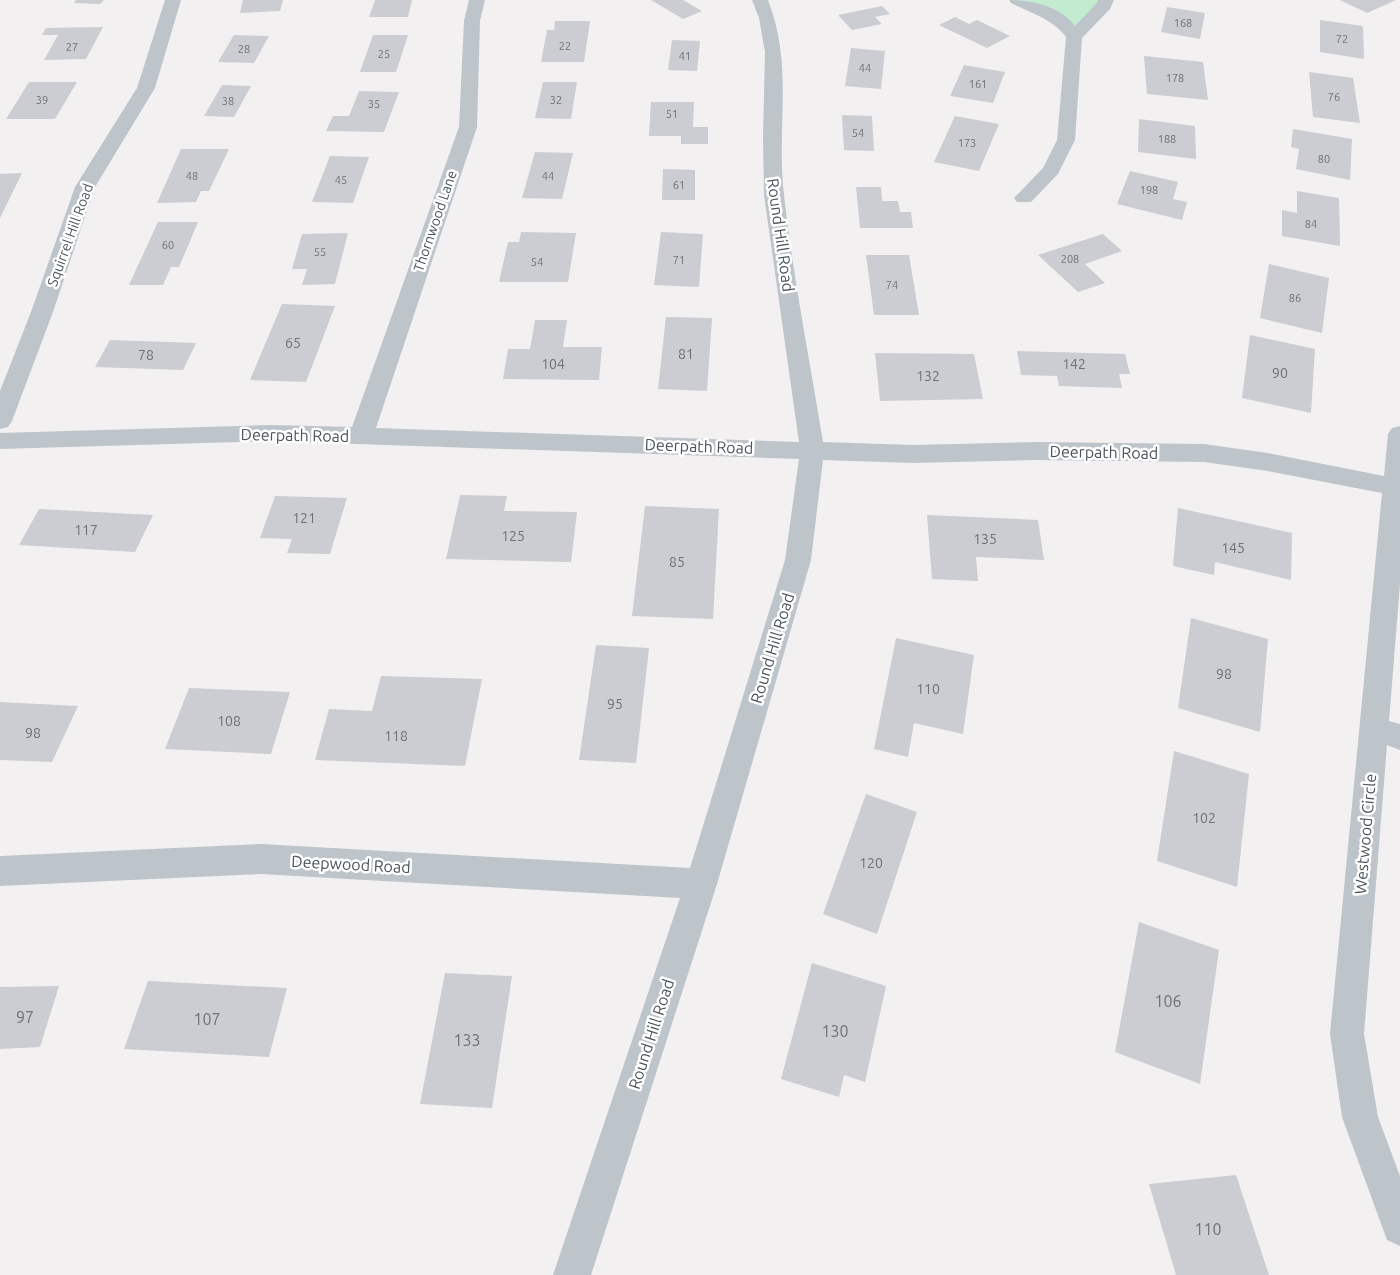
<svg xmlns="http://www.w3.org/2000/svg" width="1400" height="1275" viewBox="0 0 1400 1275" font-family="Ubuntu,sans-serif">
<style>
.green{fill:#c3ebd0}
.building{fill:#cbcdd2}
.lines{fill:none;stroke-linecap:round;stroke-linejoin:round}
.minor{fill:#bdc5cb;fill-rule:evenodd}
.labels{text-anchor:middle;dominant-baseline:central;stroke-width:5;stroke-linejoin:round;paint-order:stroke}
.far-number-label{font-size:11px;fill:#6a7279}
.far-street-label{font-size:14px;fill:#4a545b;stroke:#fff}
.number-label{font-size:14px;fill:#6a7279}
.street-label{font-size:16px;fill:#4a545b;stroke:#fff}
.near-number-label{font-size:16px;fill:#6a7279}
</style>
<rect width="100%" height="100%" fill="#f2f0f0"/>
<path class="green" d="M1017 0H1106L1074 37 1025 3Z"/>
<path class="building" d="M76 0H104L100 4 74 3Z
M243 0H283L280 11 240 13Z
M375 0H412L408 17H369Z
M651 0H683L702 11 683 19Z
M1340 0H1396L1367 13Z
M882 6 890 14 875 17 882 24 852 30 838 15Z
M1167 7 1205 13 1200 39 1161 32Z
M955 17 969 24 977 20 1010 36 987 48 939 25Z
M1320 20 1363 26 1364 59 1320 52Z
M555 21H590L584 62H541L547 30H554Z
M103 27 86 59 44 60 58 35H42L46 28Z
M234 35 269 36 254 63 218 62Z
M373 35H408L396 72H360Z
M672 40 700 41 697 71 668 70Z
M851 48 885 51 881 89 845 86Z
M1144 56 1203 62 1208 100 1147 94Z
M964 65 1005 72 993 103 950 96Z
M1309 72 1353 78 1360 123 1313 117Z
M29 82H77L55 119H6Z
M543 82H577L571 119 535 118Z
M222 85 251 86 234 117 204 116Z
M359 91 399 92 384 132 326 131 333 116H349Z
M651 102H694L693 127H708V144H681V136H649Z
M842 115 872 116 874 151 844 150Z
M955 116 999 124 979 171 934 162Z
M1139 119 1195 126 1196 159 1138 152Z
M1293 129 1352 139 1350 180 1296 169 1299 149 1291 147Z
M181 149H229L209 191H201L196 202 157 203Z
M535 152 573 153 562 199 522 198Z
M330 156 369 157 353 203 312 202Z
M663 169 695 170V200H662Z
M1130 171 1178 182 1173 199 1187 202 1182 220 1117 204Z
M22 173 0 218V174Z
M856 187H881L882 201H898L900 212H911L913 228H860Z
M1297 191 1339 198 1340 246 1282 236V210L1297 213Z
M158 222H198L179 267H171L163 285H129Z
M521 232 576 233 568 282H499L508 242H519Z
M661 232 703 234 699 287 654 285Z
M348 233 335 284 302 285 307 269H292L302 234Z
M1103 234 1122 251 1085 264 1105 283 1078 292 1038 255Z
M866 255H909L919 315H874Z
M1269 264 1329 278 1322 333 1260 318Z
M282 304 335 306 306 382 250 380Z
M666 317 712 318 707 391 658 389Z
M535 320H567L563 347H602L599 380 503 379 508 349H530Z
M1250 335 1315 349 1311 413 1242 398Z
M110 340 196 343 183 370 95 367Z
M1017 351 1125 354 1130 374H1119L1122 388 1059 386 1057 376 1021 375Z
M875 353 974 354 983 399 880 401Z
M460 495 507 496 504 511 577 512 571 562 446 559Z
M275 496 347 498 330 554 287 553 292 539 260 538Z
M645 506 719 509 713 619 632 616Z
M1178 508 1292 533 1291 580 1215 562 1214 575 1173 566Z
M39 509 153 515 135 552 19 545Z
M927 515 1038 520 1044 560 976 557 978 581 932 579Z
M1191 618 1268 639 1260 732 1178 708Z
M896 638 974 655 963 734 914 723 908 757 874 749Z
M596 645 649 648 636 763 579 760Z
M381 676 482 679 465 766 315 760 329 709 372 711Z
M189 688 290 692 271 754 165 749Z
M0 702 78 706 52 762 0 760Z
M1174 751 1249 774 1237 887 1157 861Z
M866 794 917 812 877 934 823 914Z
M1139 922 1219 950 1200 1084 1115 1052Z
M812 963 886 986 865 1082 844 1075 839 1097 781 1079Z
M445 973 512 976 492 1108 420 1104Z
M148 981 287 988 269 1057 124 1049Z
M59 986 40 1047 0 1049V987Z
M1236 1175 1269 1275H1176L1149 1184Z"/>
<g class="lines">
<path class="minor" d="M165 0H181L155 88 95 187 53 312 12 421 8 427 0 429V391L31 312 75 187 137 88Z
M469 0H485L480 21 477 127 376 428 799 442 764 195 763 137 765 52 759 18 752 0H768C794 67 776 126 784 195 793 277 810 361 823 442L913 445 1036 442 1204 444 1268 453 1384 476 1388 434 1392 428 1400 426V584L1389 721 1400 724V750L1387 745 1364 1034 1378 1117 1400 1176V1246L1387 1240 1342 1117 1330 1034 1382 493 1268 471 1204 462 1036 460 913 463 823 460 811 560 717 884 591 1275H553L680 898 261 874 0 886V856L261 844 690 868 785 560 799 459 270 441 0 449V433L270 425 352 427 459 127 464 21Z
M1009 0C1032 0 1060 6 1075 26L1096 4 1098 0H1114L1110 9 1082 38 1075 140 1058 174 1031 202H1017L1014 198 1043 168 1057 140 1066 37C1053 19 1031 13 1011 3Z"/>
</g>
<g class="labels">
<g class="far-number-label">
<text x="1183" y="23">168</text>
<text x="1342" y="39">72</text>
<text x="565" y="46">22</text>
<text x="72" y="47">27</text>
<text x="244" y="49">28</text>
<text x="384" y="54">25</text>
<text x="685" y="56">41</text>
<text x="865" y="68">44</text>
<text x="1175" y="78">178</text>
<text x="978" y="84">161</text>
<text x="1334" y="97">76</text>
<text x="42" y="100">39</text>
<text x="556" y="100">32</text>
<text x="228" y="101">38</text>
<text x="374" y="104">35</text>
<text x="672" y="114">51</text>
<text x="858" y="133">54</text>
<text x="1167" y="139">188</text>
<text x="967" y="143">173</text>
<text x="1324" y="159">80</text>
<text x="192" y="176">48</text>
<text x="548" y="176">44</text>
<text x="341" y="180">45</text>
<text x="679" y="185">61</text>
<text x="1149" y="190">198</text>
<text x="1311" y="224">84</text>
<text x="168" y="245">60</text>
<text x="320" y="252">55</text>
<text x="1070" y="259">208</text>
<text x="679" y="260">71</text>
<text x="537" y="262">54</text>
<text x="892" y="285">74</text>
<text x="1295" y="298">86</text>
</g>
<g class="far-street-label">
<text transform="translate(435 221) rotate(-71)">Thornwood Lane</text>
<text transform="translate(70 235) rotate(-70)">Squirrel Hill Road</text>
</g>
<g class="number-label">
<text x="293" y="343">65</text>
<text x="686" y="354">81</text>
<text x="146" y="355">78</text>
<text x="553" y="364">104</text>
<text x="1074" y="364">142</text>
<text x="1280" y="373">90</text>
<text x="928" y="376">132</text>
<text x="304" y="518">121</text>
<text x="86" y="530">117</text>
<text x="513" y="536">125</text>
<text x="985" y="539">135</text>
<text x="1233" y="548">145</text>
<text x="677" y="562">85</text>
<text x="1224" y="674">98</text>
<text x="928" y="689">110</text>
<text x="615" y="704">95</text>
<text x="229" y="721">108</text>
<text x="33" y="733">98</text>
<text x="396" y="736">118</text>
<text x="1204" y="818">102</text>
<text x="871" y="863">120</text>
</g>
<g class="street-label">
<text transform="translate(781 235) rotate(82)">Round Hill Road</text>
<text transform="translate(295 435) rotate(1)">Deerpath Road</text>
<text transform="translate(699 446) rotate(2)">Deerpath Road</text>
<text transform="translate(1104 452) rotate(1)">Deerpath Road</text>
<text transform="translate(772 648) rotate(-73)">Round Hill Road</text>
<text transform="translate(1365 834) rotate(-85)">Westwood Circle</text>
<text transform="translate(351 864) rotate(3)">Deepwood Road</text>
<text transform="translate(651 1034) rotate(-72)">Round Hill Road</text>
</g>
<g class="near-number-label">
<text x="1168" y="1001">106</text>
<text x="25" y="1017">97</text>
<text x="207" y="1019">107</text>
<text x="835" y="1031">130</text>
<text x="467" y="1040">133</text>
<text x="1208" y="1229">110</text>
</g>
</g>
</svg>
